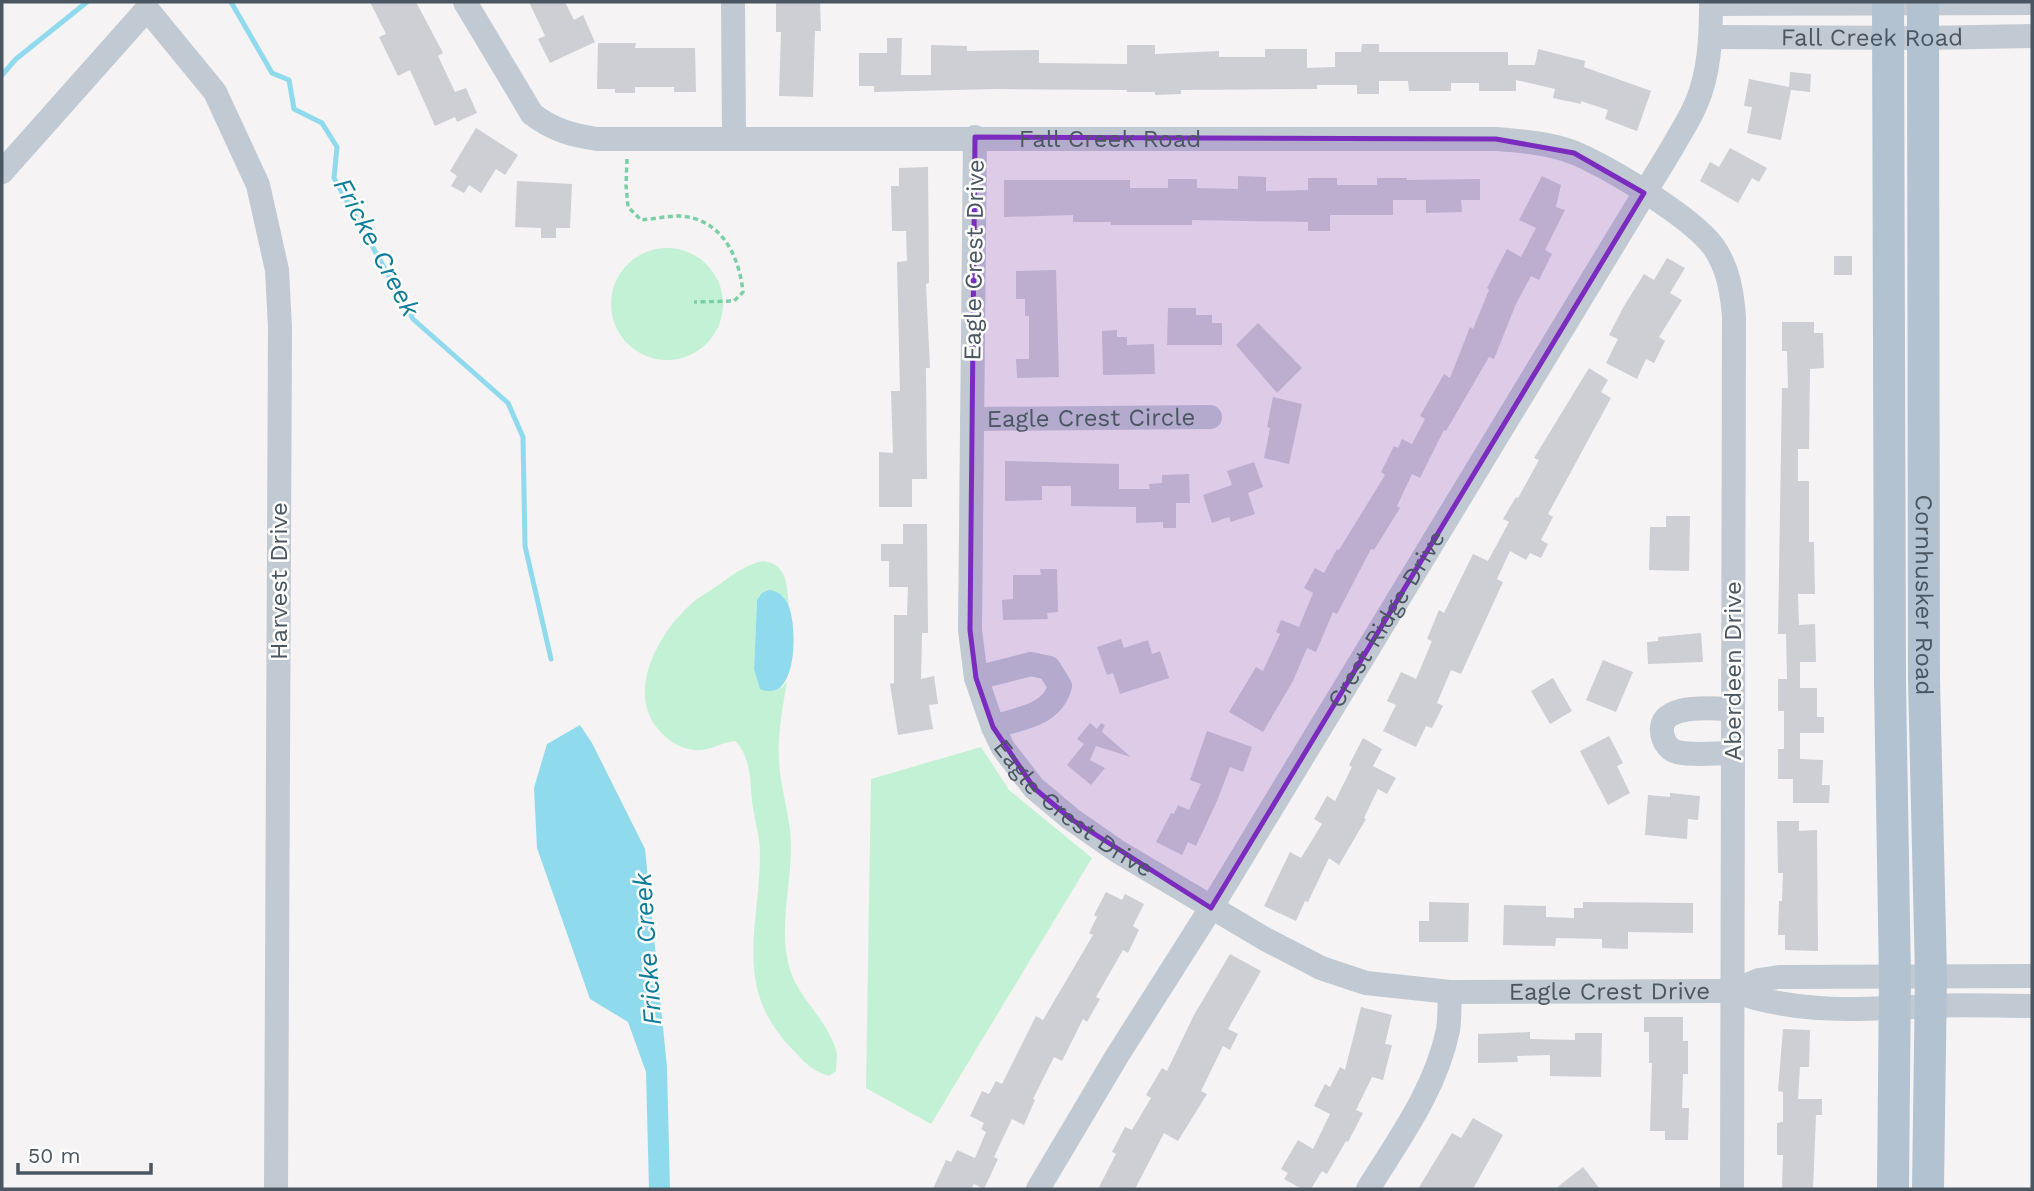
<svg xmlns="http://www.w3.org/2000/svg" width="2034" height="1191" viewBox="0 0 2034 1191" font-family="'Work Sans',sans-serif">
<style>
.green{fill:#c3f1d5}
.water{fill:#90daee}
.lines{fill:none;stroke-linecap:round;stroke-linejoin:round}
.stream{stroke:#90daee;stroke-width:5}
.building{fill:#cdcfd5}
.path{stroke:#7ad0a6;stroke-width:3.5;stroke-dasharray:5 3.5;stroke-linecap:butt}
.minor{stroke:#c1cad2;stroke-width:24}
.major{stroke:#b3c2d1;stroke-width:32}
.marked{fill:#7b2cbf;fill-opacity:0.2;stroke:#7b2cbf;stroke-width:5;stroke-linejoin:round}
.labels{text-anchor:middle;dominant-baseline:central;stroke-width:5;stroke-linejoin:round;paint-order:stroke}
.street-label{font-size:24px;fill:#4a5661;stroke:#fff}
.water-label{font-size:26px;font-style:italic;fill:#0c7c9b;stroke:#fff}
</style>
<rect width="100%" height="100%" fill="#f5f3f3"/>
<path class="green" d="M611 304a56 56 0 1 1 112 0a56 56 0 1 1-112 0Z
M762 561C788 564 786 583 789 605L783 596 757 600 754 669 782 688 787 681C782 711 776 742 780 772 783 797 791 821 791 847 791 887 778 930 790 970 799 999 832 1025 837 1055 837 1060 836 1066 836 1071L829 1076C810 1070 805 1062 791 1048 732 986 760 927 760 854 760 836 754 818 752 801 750 780 751 757 735 741 722 742 708 752 694 750 679 748 667 740 658 729 626 692 659 633 689 606 698 597 710 591 720 584 733 574 746 565 762 561Z
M981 747 1009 790 1092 858 931 1124 866 1088 871 779Z"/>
<path class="water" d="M769 590C777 591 782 594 787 602 798 621 799 706 760 689L754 669 757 600 762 593Z
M580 725 592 743 645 849 667 1067 670 1189H649L646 1072 628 1022 590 999 537 848 534 788 547 744Z"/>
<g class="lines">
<path class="stream" d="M231 2 272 73 289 80 294 109 322 123 337 147 334 178 413 319 508 403 523 437 525 546 551 659
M2 75 16 59 87 2"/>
</g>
<path class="building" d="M370 2H416L443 53 438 56 455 92 466 88 477 113 457 122 455 117 435 126 410 70 398 76 379 37 386 34Z
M529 2H565L574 20 583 15 595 42 550 63 538 39 545 36Z
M776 2H820L821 31H815L813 97 779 96 781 32H776Z
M887 38H902L901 75H931V45L967 46V51L1039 50V63L1127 64V45H1155V54L1219 51V57H1265V49H1307V68L1335 67V52H1361L1362 44H1379V52H1508V65H1535L1538 49 1585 61 1584 67 1651 91 1637 131 1605 119 1608 110 1581 101V104L1553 98 1555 89 1516 80V91H1479V83H1451V91H1409L1408 81H1379V94H1357V85H1317V89L1181 90V94L1155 95V92H1127V90L994 89 874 92V86H859V53H887Z
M598 43H636L635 48H695L696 92H674V87H635V93H615V89H597Z
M1790 72 1811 74 1810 92 1791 90 1781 140 1747 133 1752 107 1744 106 1749 79 1789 87Z
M476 128 518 155 505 175 496 169 481 193 469 185 464 193 451 186 457 176 450 171Z
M1730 148 1767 168 1759 182 1752 178 1738 203 1700 181 1710 162 1719 167Z
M928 167 929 283 926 284 930 368H926L927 479H912V507H879V452L893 453 891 391H900L897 262 907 261 906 231H892L891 186H899V168Z
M1238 176 1266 177V191L1308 190V178H1337V185H1377V178H1407V180L1480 179V200H1461L1462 212 1426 213V200H1393V215H1330V231H1308V222L1192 220V225H1111V222H1073V215L1004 217V180H1130V188H1168V179H1197V188L1238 189Z
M1542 176 1561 185 1556 207 1565 210 1545 250 1552 254 1539 280 1531 276 1516 304 1494 359 1489 357 1446 431 1444 430 1420 478 1412 474 1397 506 1400 508 1374 550 1371 549 1337 614 1333 612 1316 652 1307 648 1293 681 1263 732 1229 712 1256 667 1263 671 1280 634 1276 632 1281 620 1299 627 1313 593 1304 588 1315 568 1324 573 1337 549 1339 550 1385 475 1381 472 1394 446 1398 448 1402 439 1412 444 1425 419 1420 416 1444 374 1450 378 1470 327 1473 329 1489 290 1487 288 1507 249 1521 257 1536 228 1519 220Z
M517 181 572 184 570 228H556V238H541V228L515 227Z
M1834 256H1852V275H1834Z
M1667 258 1685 268 1670 293 1682 300 1659 337 1665 341 1654 363 1646 359 1637 379 1606 363 1618 339 1609 335 1624 306 1644 274 1654 280Z
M1056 270 1059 377 1017 378 1016 359H1029V316H1025V299H1016V271Z
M1168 308H1196V315H1212V323H1222V345H1167Z
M1782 322H1814V333H1823L1824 368 1810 369 1809 449H1798V481H1809V542H1814L1815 594H1798L1799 625 1815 624 1816 662H1800V688H1817V717H1824V733H1800V759L1823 760 1822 785H1830L1829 803H1793V779H1778V749H1784V711H1778V679H1787L1786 634H1778L1782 388H1788L1787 351H1782Z
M1258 323 1302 368 1277 393 1236 345Z
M1117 330V337H1127V345L1154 344 1155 374 1103 375 1102 331Z
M1589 368 1608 380 1601 392 1611 398 1548 514 1553 517 1541 540 1548 544 1541 558 1530 553 1526 560 1510 551 1497 579 1503 582 1461 674 1451 670 1437 703 1443 706 1432 728 1426 726 1416 747 1383 731 1396 705 1387 701 1401 672 1416 679 1432 641 1427 639 1439 610 1444 613 1473 554 1488 561 1509 522 1503 519 1516 497 1518 498 1539 460 1534 458Z
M1273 397 1302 404 1289 464 1264 458 1270 428 1267 427Z
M1005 461 1119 464V489H1150L1149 484 1162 483V475L1189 474 1190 503H1176V528H1163V522L1136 523V507L1071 506V486H1042V500L1005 501Z
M1254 462 1263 487 1248 493 1255 514 1231 522 1229 517 1212 523 1203 495 1232 485 1227 471Z
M1666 516H1690L1689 571 1649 570 1650 527H1666Z
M903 524H927L928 633H922L921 679 934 676 938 704 929 705 933 729 898 735 890 684 894 683V615H907L908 587H889V561H881V544H903Z
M1040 569H1057L1058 612 1047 613 1048 619 1003 620 1002 600 1013 599V575H1041Z
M1701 633 1703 662 1648 664 1647 642 1658 641V637Z
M1121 639 1124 648 1148 640 1152 654 1160 651 1169 678 1120 694 1113 673 1107 675 1097 647Z
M1603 660 1633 672 1616 712 1586 700Z
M1553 678 1572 711 1550 724 1531 691Z
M1090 723 1097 729 1101 723 1105 725 1102 732 1131 757 1096 746 1090 760 1105 768 1091 785 1067 765 1084 744 1077 739Z
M1207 731 1252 747 1243 772 1230 767 1217 801 1196 846 1188 842 1182 855 1156 842 1171 813 1174 814 1178 805 1189 810 1201 784 1190 780Z
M1609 736 1623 763 1617 766 1630 793 1608 805 1580 751Z
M1363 738 1382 749 1373 766 1396 778 1387 794 1378 789 1364 818 1366 819 1339 865 1329 858 1308 902 1305 901 1296 921 1264 906 1290 852 1301 858 1322 824 1314 819 1327 796 1335 801 1352 767 1349 765Z
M1670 793 1700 796 1698 820 1688 819 1687 839 1645 835 1648 795 1670 797Z
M1777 821H1799V831L1817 830 1818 951 1785 950V935H1778L1779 901H1782L1783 873H1778Z
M1106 892 1122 900 1125 894 1144 904 1133 926 1139 930 1128 953 1123 950 1096 997 1100 999 1087 1022 1083 1019 1062 1061 1054 1057 1033 1099 1035 1100 1024 1125 1012 1119 994 1157 998 1159 984 1189 974 1184 971 1189H933L946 1160 951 1162 957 1150 975 1158 986 1132 981 1129 984 1123 970 1116 982 1091 989 1094 996 1081 1002 1084 1036 1016 1043 1020 1093 935 1089 933 1097 917 1094 915Z
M1429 902 1469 903 1468 942H1419V921H1429Z
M1583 902 1693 903V933L1628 932V949L1602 948V939L1556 938 1555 946 1503 945 1504 905 1546 906V917L1574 918V908H1583Z
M1230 954 1261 971 1228 1029 1238 1034 1230 1050 1223 1046 1201 1091 1207 1094 1178 1141 1164 1133 1135 1189H1098L1116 1154 1112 1152 1125 1127 1132 1130 1151 1098 1146 1095 1162 1068 1167 1071 1194 1015Z
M1361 1007 1392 1015 1385 1044 1392 1045 1383 1080 1372 1077 1356 1110 1363 1113 1348 1142 1346 1141 1327 1174 1322 1171 1311 1189H1302L1284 1179 1288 1173 1281 1169 1298 1140 1313 1149 1330 1114 1314 1106 1325 1084 1330 1087 1340 1067 1345 1070Z
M1644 1017H1683V1041H1688V1074H1683L1682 1108H1689L1688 1140H1665V1131H1650L1652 1063H1649V1032H1644Z
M1783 1029 1810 1030 1809 1067H1800L1798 1099H1822V1115H1816L1813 1189H1782L1783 1155H1777V1123L1783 1122V1092L1778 1091Z
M1530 1032V1039L1575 1040V1033H1602L1601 1077 1550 1076V1055L1517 1056 1518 1062 1478 1063V1034Z
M1473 1118 1503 1135 1473 1189H1418L1452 1133 1461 1138Z
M1583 1167 1600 1189H1555Z"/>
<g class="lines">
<path class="path" d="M627 159 626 185 628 207 641 220C653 219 667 216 679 216 721 218 739 255 743 292L734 301 694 302"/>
<g class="minor">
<path id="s1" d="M465 2 532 114C553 130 571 135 597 139H1496C1522 141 1550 143 1575 153 1610 168 1690 216 1713 246 1728 267 1732 291 1734 317L1732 1189"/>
<path d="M733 2 734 139"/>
<path d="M1711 4 2032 3"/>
<path id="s2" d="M1711 37 1923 38 2032 36"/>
<path id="s3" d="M975 137 970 630 976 678 993 727 1003 748 1034 788 1071 819 1117 851 1265 939 1321 968 1366 983 1450 992 1733 991"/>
<path d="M2 172 147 9 215 92 258 185 277 270 280 328 276 1189"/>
<path id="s4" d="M972 419 1210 417"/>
<path d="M976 678 1031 664 1049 668 1060 686C1052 716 1020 718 993 727"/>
<path d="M1733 709C1713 709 1653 701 1663 737 1665 744 1670 750 1677 752 1694 756 1716 753 1733 753"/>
<path d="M2032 976 1779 977 1759 980 1733 991C1795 1014 1865 1010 1930 1006 1964 1004 1998 1006 2032 1006"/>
<path id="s5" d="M1038 1189 1117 1056 1211 908 1672 148C1680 133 1690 119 1696 104 1710 72 1711 36 1711 2"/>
<path d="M1368 1189C1399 1139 1436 1089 1448 1030 1450 1018 1449 1005 1450 992"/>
</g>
<g class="major">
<path d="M1888 2 1890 683 1895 978 1893 1189"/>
<path id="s6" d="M1923 2 1924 680 1931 975 1928 1189"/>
</g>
</g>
<path class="marked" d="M975 137 1496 139 1574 153 1644 193 1211 908 1071 819 1034 788 993 727 976 678 970 630Z"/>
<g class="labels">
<g class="street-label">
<text stroke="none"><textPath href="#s2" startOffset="161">Fall Creek Road</textPath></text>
<text stroke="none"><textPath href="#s1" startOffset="714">Fall Creek Road</textPath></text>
<text transform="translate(974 260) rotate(-89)">Eagle Crest Drive</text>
<text stroke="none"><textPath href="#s4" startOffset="119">Eagle Crest Circle</textPath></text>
<text transform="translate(279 581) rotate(-90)">Harvest Drive</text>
<text stroke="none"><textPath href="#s6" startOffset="593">Cornhusker Road</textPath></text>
<text stroke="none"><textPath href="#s5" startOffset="668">Crest Ridge Drive</textPath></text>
<text transform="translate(1733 671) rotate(-90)">Aberdeen Drive</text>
<text stroke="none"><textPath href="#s3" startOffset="710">Eagle Crest Drive</textPath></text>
<text stroke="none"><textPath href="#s3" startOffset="1298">Eagle Crest Drive</textPath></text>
</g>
<g class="water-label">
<text transform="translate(377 247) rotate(62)">Fricke Creek</text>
<text transform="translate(647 949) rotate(-94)">Fricke Creek</text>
</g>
</g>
<rect width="2034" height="1191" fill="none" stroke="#4a5661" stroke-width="7"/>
<path d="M18 1163v10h133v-10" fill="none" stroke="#4a5661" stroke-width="3.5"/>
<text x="28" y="1163" font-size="21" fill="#4a5661" stroke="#ffffff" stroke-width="5" paint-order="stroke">50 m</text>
</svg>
